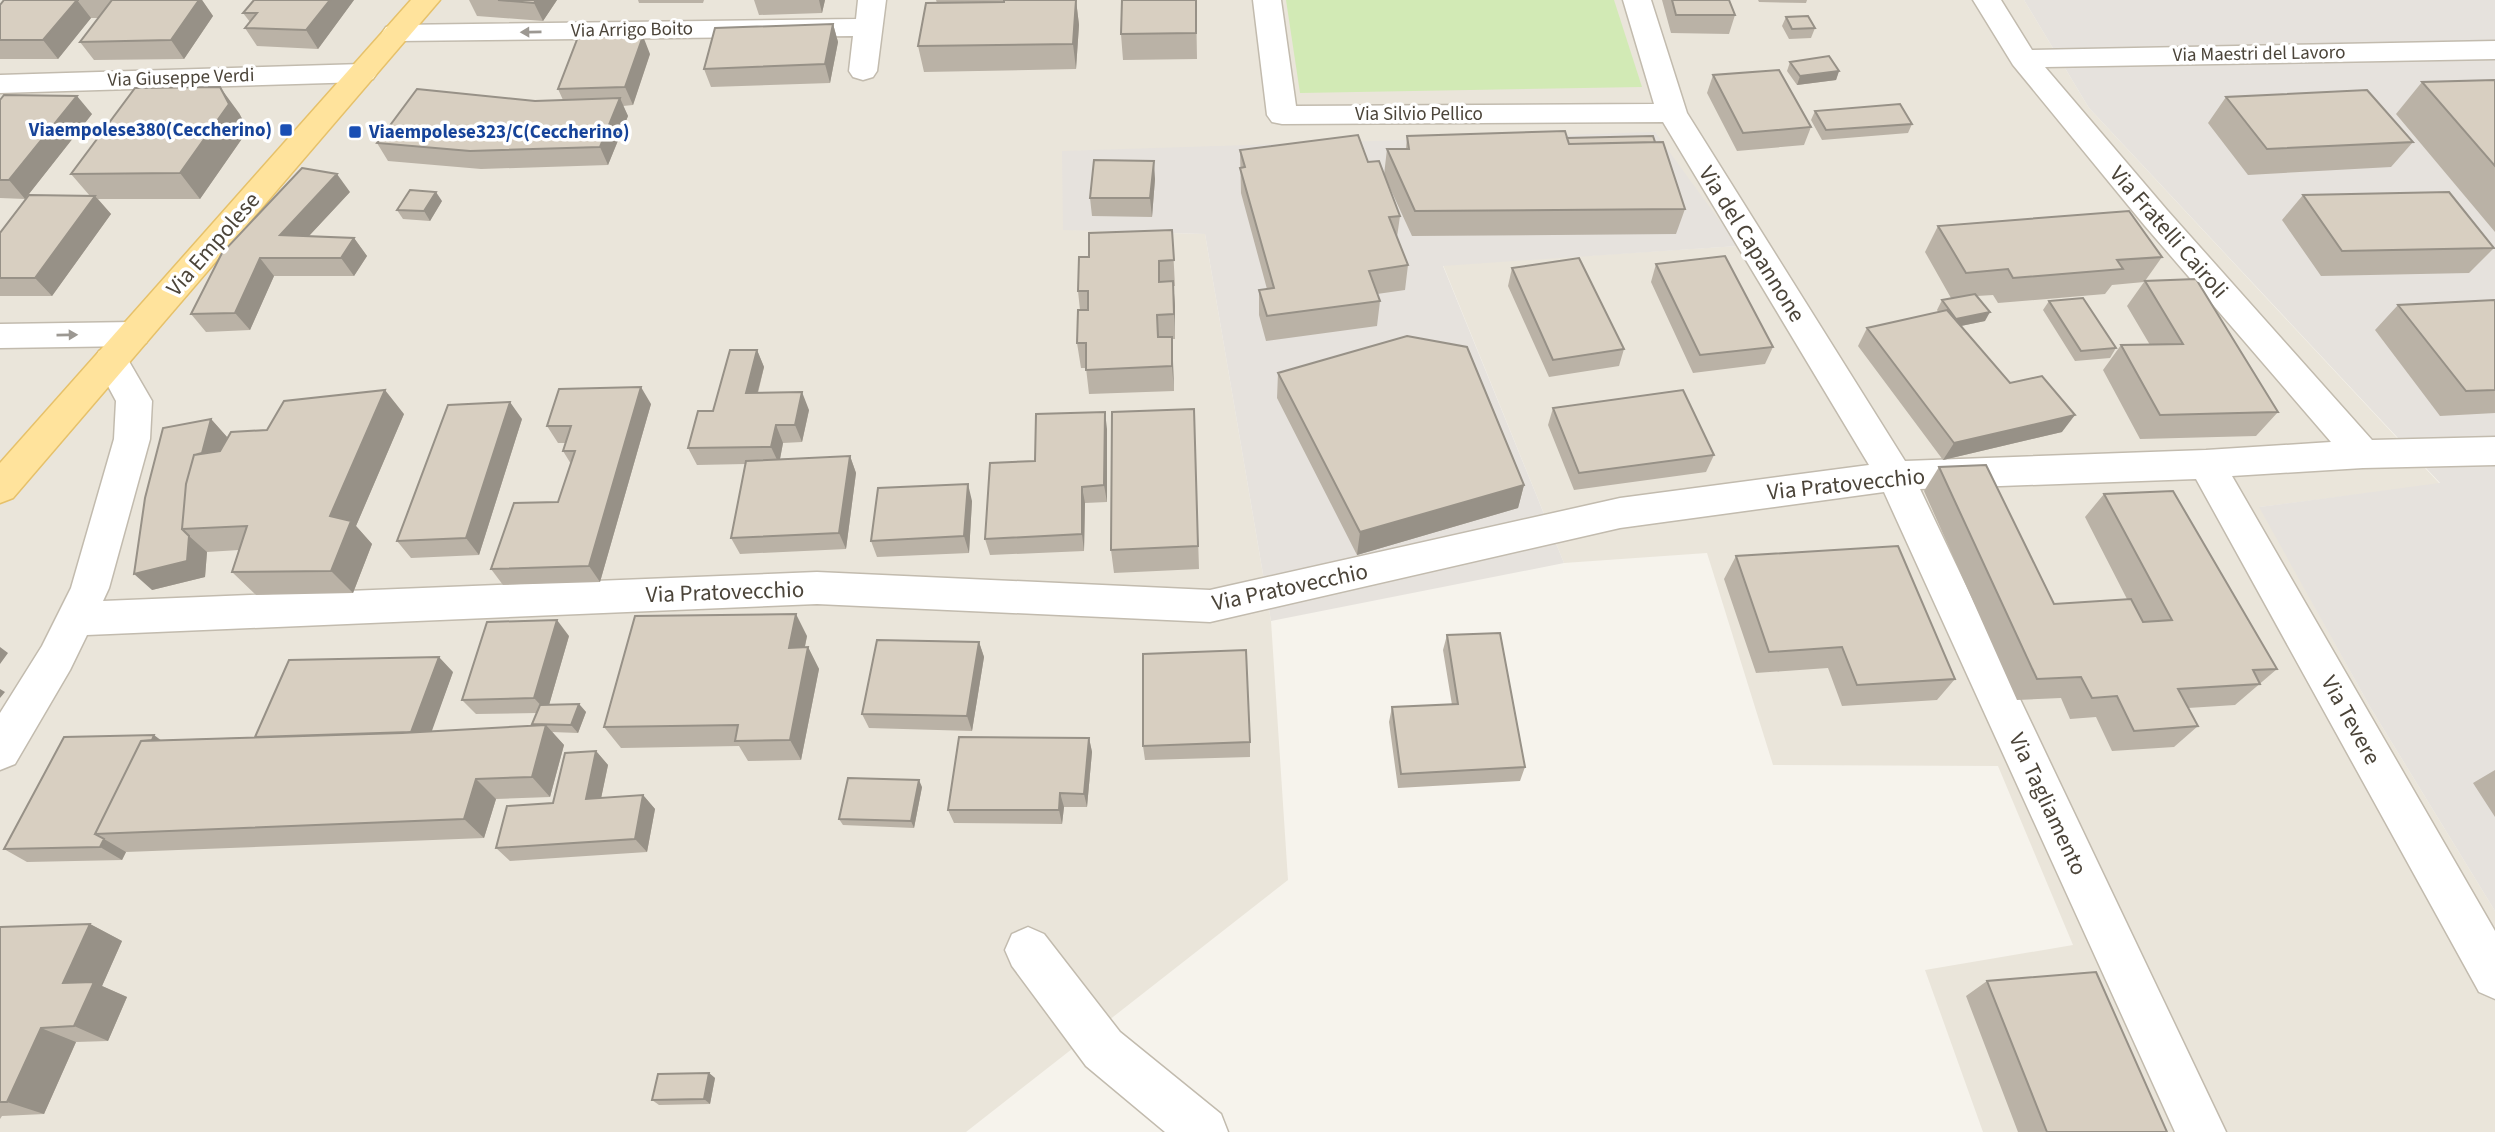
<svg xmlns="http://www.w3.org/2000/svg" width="2495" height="1132" viewBox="0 0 2495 1132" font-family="'Source Sans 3',sans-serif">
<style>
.residential{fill:#eae5da}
.industrial{fill:#e6e2dd}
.green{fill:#d2eab5}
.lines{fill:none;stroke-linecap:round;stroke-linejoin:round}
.minor-casing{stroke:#c2bbae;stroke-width:3}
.major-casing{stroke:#e6c16a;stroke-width:3}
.minor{fill:#fff;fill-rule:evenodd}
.major{fill:#ffe39c;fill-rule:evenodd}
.wall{fill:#bab2a6}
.shaded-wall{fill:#979187}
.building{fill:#d8cfc1;stroke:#979187;stroke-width:2}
.oneway{fill:#9c9892}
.transit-dot{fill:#1a4fb4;stroke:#fff;stroke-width:2.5}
.labels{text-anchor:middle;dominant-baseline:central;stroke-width:7;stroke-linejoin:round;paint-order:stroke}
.far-street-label{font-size:19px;fill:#4b4439;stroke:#fff}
.far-transit-label{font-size:19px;font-weight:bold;fill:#164399;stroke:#fff;text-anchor:end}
.street-label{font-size:23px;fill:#4b4439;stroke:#fff}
</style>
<rect width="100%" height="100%" fill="#f6f3ec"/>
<path class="residential" d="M0 0H2024L2089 108 2440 484 2260 507 2370 707 2495 911V1132H1983L1925 970 2073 945 1998 766 1773 765 1707 553 1564 563 1443 265 1737 246 1063 230 1205 234 1271 621 1288 880 966 1132H0Z"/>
<path class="industrial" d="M2024 0H2495V911L2370 707 2259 507 2440 483 2089 108Z
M1655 132 1738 246 1443 266 1564 563 1271 621 1205 234 1063 230 1062 151Z"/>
<path class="green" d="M1286 0H1614L1642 87 1300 93Z"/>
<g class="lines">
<defs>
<path id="minor" d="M858 0H886L877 71 873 77 863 80 853 77 849 71 853 36 396 41 386 39 382 33 386 27 396 25 856 19Z
M1253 0H1281L1296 106 1654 104 1623 0H1651L1687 113 1905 461 2206 450 2331 442 2145 226 2013 65 1973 0H2001L2032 50 2495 41V59L2045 67 2167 210 2372 440 2495 437V465L2363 468 2232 476 2495 931V999L2479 992 2196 479 1920 489 2226 1132H2175L1884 492 1620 528 1210 622 817 604 87 635 70 670 15 764 0 770V713L42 646 71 588 114 439 116 401 94 360 99 351 111 347 123 351 152 401 150 439 109 588 103 601 817 572 1210 590 1620 498 1869 465 1663 122 1282 124 1272 122 1267 115Z
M363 64 373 67 377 73 373 79 363 82 0 93V75Z
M134 322 146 325 151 334 146 343 134 346 0 348V324Z
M1028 927 1044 934 1120 1032 1221 1114 1228 1132H1165L1086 1066 1012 966 1005 950 1012 934Z"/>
<path id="major" d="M411 0H440L13 498 0 503V463Z"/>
</defs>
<use href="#minor" class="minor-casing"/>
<use href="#major" class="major-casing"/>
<use href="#minor" class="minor"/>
<use href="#major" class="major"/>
</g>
<path class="wall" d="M4 0H202L213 16 184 59 94 60 80 42 98 18H91L58 59H0V5Z
M354 0 318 49 257 46 245 28 250 22 243 13Z
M469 0H557L543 21 477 16Z
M638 0H704L703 3H639Z
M754 0H825L822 13 759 15Z
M936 0H1076L1079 25 1076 69 924 72 918 46 937 3Z
M1196 0 1197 59 1123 60 1121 34Z
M1662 0H1729L1735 15 1729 34 1671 33Z
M1758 0H1807L1806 3 1759 2Z
M1786 17 1815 28 1811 38 1789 39 1782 26Z
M833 24 838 42 830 83 711 87 704 69Z
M650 54 633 105 623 106 628 116 608 165 481 169 388 161 377 143 535 101 563 100 558 89Z
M1790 62 1839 71 1836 80 1797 85 1787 71Z
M1713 75 1811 127 1804 145 1737 151 1707 93Z
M2495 80V232L2396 114 2422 82Z
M2226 97 2413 142 2391 167 2248 175 2208 123Z
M0 100 92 114 25 199 0 198Z
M1815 111 1912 124 1908 133 1822 140 1811 120Z
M239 113 248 130 200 199H98L111 214 52 296H0V233L90 196 71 174Z
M1407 136 1567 138 1655 142 1685 209 1676 234 1412 236 1384 175 1387 149H1406Z
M1240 150 1368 162 1400 216 1397 237 1408 265 1405 290 1377 294 1380 301 1377 326 1266 341 1259 315V290L1267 289 1241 193Z
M1155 179 1152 217 1092 216 1090 198Z
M350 192 309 236 354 238 367 256 354 276H274L250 330 206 332 191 314 222 253Z
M2303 195 2494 248 2469 273 2321 276 2282 220Z
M442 201 430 221 403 219 397 210Z
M1938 226 2162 257 2145 281 2278 412 2256 436 2140 439 2103 370 2121 345H2150L2127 306 2144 282 2112 285 2105 294 1998 303 1993 295 1977 296 1985 321 1961 326 2010 383 2062 432 1943 460 1858 346 1867 328 1938 312 1937 310 1942 300 1951 298 1925 252Z
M1172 230 1175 286H1173L1175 339H1172L1174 391 1089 394 1086 368H1081L1077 343 1080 310 1078 291 1089 257Z
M1656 264 1773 347 1765 364 1693 373 1651 282Z
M1512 268 1624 349 1619 366 1549 377 1508 286Z
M2495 300V413L2440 416 2375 330 2398 305Z
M2049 301 2116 348 2110 358 2075 361 2043 310Z
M757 350 764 367 758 393 809 410 802 442 783 443 780 459 850 456 856 473 846 549 740 554 731 538 745 464 697 465 688 448Z
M1278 373 1524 485 1518 508 1357 555 1277 398Z
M651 404 600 582 503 585 491 569 558 502 571 464 563 451 566 443H558L547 426Z
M1553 408 1714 455 1706 472 1574 490 1548 425Z
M1194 409 1199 569 1114 573 1111 550Z
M404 414 356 526 372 544 353 593 256 595 232 572 239 550 207 552 205 577 152 590 211 419 227 437 225 442 267 430Z
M522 419 479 555 411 558 397 541Z
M1107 429V502L1085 503 1084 551 990 555 985 539 1035 461Z
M1939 467 2054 604 2127 599 2085 517 2104 494 2277 669 2235 705 2188 708 2198 726 2174 747 2112 751 2096 717 2070 719 2061 698 2017 700 1924 491Z
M972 501 969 553 877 557 871 541Z
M1736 556 1955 679 1937 700 1842 706 1828 668 1756 673 1724 579Z
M1447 635 1525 767 1520 781 1398 788 1389 722 1392 707 1452 705 1443 650Z
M569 636 549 705 579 704 586 712 578 733 552 732 564 745 550 797 496 799 484 838 126 852 122 860 27 862 4 849 161 740 255 737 453 672 431 731 534 726 532 724 537 713 476 714 462 700Z
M807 636 805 647H808L819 669 801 760 748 761 739 746 621 748 604 727Z
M979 642 984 657 972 731 869 728 862 714Z
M1089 738 1092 752 1087 807H1064L1062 824 954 823 948 810Z
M1250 742V757L1145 760 1143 746Z
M596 751 608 765 601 798 643 795 655 809 647 852 510 861 496 848 553 803Z
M2495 770V817L2473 783Z
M922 787 914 828 843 825 839 819Z
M90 924 122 941 102 986 127 997 108 1041 76 1042 44 1114 2 1116 0 1119V927Z
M1987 981 2167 1132H2018L1966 996Z
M709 1073 715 1078 710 1104 659 1105 652 1100Z"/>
<path class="shaded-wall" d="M77 0 91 18 58 59 43 40Z
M199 0H202L213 16 184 59 171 40Z
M330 0H354L318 49 306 30Z
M536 0H557L543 21 534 3Z
M819 0H825L822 13Z
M1076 0 1079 25 1076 69 1073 44Z
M833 24 838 42 830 83 825 64Z
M643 36 650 54 633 105 625 87Z
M1839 71 1836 80 1797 85 1800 76Z
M220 87 239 113 248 130 200 199 180 173Z
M77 96 92 114 25 199 9 180Z
M620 98 628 116 608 165 600 147Z
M1154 161 1155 179 1152 217 1150 198Z
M337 174 350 192 293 253 280 235Z
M436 192 442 201 430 221 424 211Z
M95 196 111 214 52 296 35 278Z
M354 238 367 256 354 276 341 258Z
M260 258 274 276 250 330 235 313Z
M1173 281 1175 306V339L1174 314Z
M1990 312 1985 321 1951 328 1956 319Z
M1172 337 1173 361 1174 391 1172 366Z
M757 350 764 367 753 410 746 393Z
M641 387 651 404 600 582 589 566Z
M385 390 404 414 356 526 372 544 353 593 331 571 330 516Z
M802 392 809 410 802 442 795 425Z
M510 402 522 419 479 555 466 538Z
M1105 412 1107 429V502L1104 485Z
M2075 415 2062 432 1943 460 1954 443Z
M211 419 227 437 210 508 193 491Z
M776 425 783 443 779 464 771 447Z
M850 456 856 473 846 549 839 533Z
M968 484 972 501 969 553 964 536Z
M1524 485 1518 508 1357 555 1360 532Z
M1082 487 1085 503 1084 551 1082 534Z
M189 536 207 552 205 577 152 590 134 574Z
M796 614 807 636 800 669 789 648Z
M557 620 569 636 547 712 534 698Z
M979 642 984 657 972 731 967 716Z
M0 647 8 653 0 664Z
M808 647 819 669 801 760 790 740Z
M439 657 453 672 424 753 408 739Z
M0 689 5 692 0 698Z
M579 704 586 712 578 733 571 725Z
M546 725 564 745 550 797 532 777Z
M154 735 174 750 107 833Z
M1089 738 1092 752 1087 807 1084 794Z
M596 751 608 765 598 813 586 799Z
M476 779 496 799 484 838 464 819Z
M919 780 922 787 914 828 911 821Z
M1060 793 1064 807 1062 824 1059 810Z
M643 795 655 809 647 852 635 839Z
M104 839 126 852 122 860 100 847Z
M90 924 122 941 102 986 127 997 108 1041 74 1026 63 983Z
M41 1028 76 1042 44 1114 7 1102Z
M709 1073 715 1078 710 1104 704 1099Z"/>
<path class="building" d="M4 0H79H77L43 40H0V5Z
M112 0H199L171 40 80 42Z
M254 0H330L306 30 245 28 257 13H243Z
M498 0H536L534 3Z
M1004 0H1076L1073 44 918 46 926 3 1004 2Z
M1122 0H1196V33L1121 34Z
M1672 0H1729L1735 15H1676Z
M1808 16 1815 28 1792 29 1786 17Z
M833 24 825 64 704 69 715 28Z
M643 36 625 87 558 89 578 37Z
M1829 56 1839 71 1800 76 1790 62Z
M1779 70 1811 127 1743 133 1713 75Z
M2495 80V166L2422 82Z
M220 87 229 104 180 173 71 174 135 88Z
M417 89 535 101 620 98 600 147 470 151 377 143Z
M2367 90 2413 142 2267 149 2226 97Z
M4 95 77 96 9 180H0V100Z
M1900 104 1912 124 1826 130 1815 111Z
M1565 131 1569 144 1663 142 1685 209 1415 211 1387 149H1409L1407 136Z
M1358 135 1368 162 1379 161 1400 216 1389 217 1408 265 1369 271 1380 301 1267 316 1259 290 1274 288 1240 168 1245 167 1240 150Z
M1653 136 1655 142 1569 144 1567 138Z
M1094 160 1154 161 1150 198H1090Z
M302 168 337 174 280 235 354 238 341 258H260L235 313 191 314 222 253Z
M410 190 436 192 424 211 397 210Z
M2449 192 2494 248 2342 251 2303 195Z
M29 195 95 196 35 278H0V233Z
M2129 211 2162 257 2117 260 2123 269 2013 278 2008 269 1966 273 1938 226Z
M1172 230 1174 260 1159 261V282L1173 281 1174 314 1157 315 1158 337H1172V366L1086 370V343H1077L1078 310H1088V291H1078L1079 257H1089V233Z
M1725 256 1773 347 1700 355 1656 264Z
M1579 258 1624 349 1553 360 1512 268Z
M2196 279 2278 412 2160 415 2121 345 2183 344 2145 281Z
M1975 294 1990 312 1956 319 1942 300Z
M2083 298 2116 348 2081 351 2049 301Z
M2495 300V390L2466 391 2398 305Z
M1947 310 2010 383 2042 376 2075 415 1954 443 1867 328Z
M1407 336 1467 347 1524 485 1360 532 1278 373Z
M730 350H757L746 393 802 392 795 425H776L771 447 688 448 698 411H713Z
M641 387 589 566 491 569 514 503 558 502 575 451H563L571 426H547L559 389Z
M385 390 330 516 351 521 331 571 232 572 247 526 182 529 186 484 194 455 220 451 231 432 267 430 284 401Z
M1683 390 1714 455 1579 473 1553 408Z
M510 402 466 538 397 541 448 405Z
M1194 409 1198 546 1111 550 1112 412Z
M1105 412 1104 485 1082 487V534L985 539 990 463 1035 461 1036 414Z
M211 419 202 453 194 455 186 484 182 529 189 536 187 561 134 574 145 498 163 428Z
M850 456 839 533 731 538 746 461Z
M1986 465 2054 604 2131 599 2143 622 2172 620 2104 494 2173 491 2277 669 2253 670 2260 684 2178 689 2198 726 2134 731 2117 696 2092 698 2081 677 2037 679 1939 467Z
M968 484 964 536 871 541 878 488Z
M1898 546 1955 679 1857 685 1842 647 1769 652 1736 556Z
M796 614 789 648 808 647 790 740 735 741 738 725 604 727 635 616Z
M557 620 534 698 462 700 487 622Z
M1500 633 1525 767 1401 774 1392 707 1458 704 1447 635Z
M877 640 979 642 967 716 862 714Z
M1246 650 1250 742 1143 746V654Z
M439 657 411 732 255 737 289 660Z
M579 704 571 725 532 724 540 705Z
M546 725 532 777 476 779 464 819 95 834 141 741 402 733Z
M154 735 152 740 141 741 95 834 104 839 100 847 4 849 64 737Z
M959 737 1089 738 1084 794 1060 793 1059 810H948Z
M596 751 586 799 643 795 635 839 496 848 507 806 553 803 565 753Z
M848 778 919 780 911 821 839 819Z
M90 924 63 983 94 982 74 1026 41 1028 7 1102H0V927Z
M2096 972 2167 1132H2047L1987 981Z
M709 1073 704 1099 652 1100 658 1074Z"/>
<defs><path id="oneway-solid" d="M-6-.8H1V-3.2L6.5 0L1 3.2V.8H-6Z" transform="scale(1.75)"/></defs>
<g class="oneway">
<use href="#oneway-solid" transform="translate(531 32) rotate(179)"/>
<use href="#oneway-solid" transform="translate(67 335) rotate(-1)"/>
</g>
<g class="transit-dot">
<rect x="279" y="123" width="14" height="14" rx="3.5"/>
<rect x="348" y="125" width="14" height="14" rx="3.5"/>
</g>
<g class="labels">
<g class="far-street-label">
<text transform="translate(632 30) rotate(-1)">Via Arrigo Boito</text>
<text transform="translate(2259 54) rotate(-1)">Via Maestri del Lavoro</text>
<text transform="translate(181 78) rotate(-2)">Via Giuseppe Verdi</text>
<text x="1419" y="114">Via Silvio Pellico</text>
</g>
<g class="far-transit-label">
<text x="272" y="130">Viaempolese380(Ceccherino)</text>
<text x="369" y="132" text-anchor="start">Viaempolese323/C(Ceccherino)</text>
</g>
<g class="street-label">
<text transform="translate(2169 232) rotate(49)">Via Fratelli Cairoli</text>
<text transform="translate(213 244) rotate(-49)">Via Empolese</text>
<text transform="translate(1752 244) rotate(58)">Via del Capannone</text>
<text transform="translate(1846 484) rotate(-6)">Via Pratovecchio</text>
<text transform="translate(1290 587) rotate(-12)">Via Pratovecchio</text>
<text transform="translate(725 592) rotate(-2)">Via Pratovecchio</text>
<text transform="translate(2351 720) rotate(61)">Via Tevere</text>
<text transform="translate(2048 804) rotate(65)">Via Tagliamento</text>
</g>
</g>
</svg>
